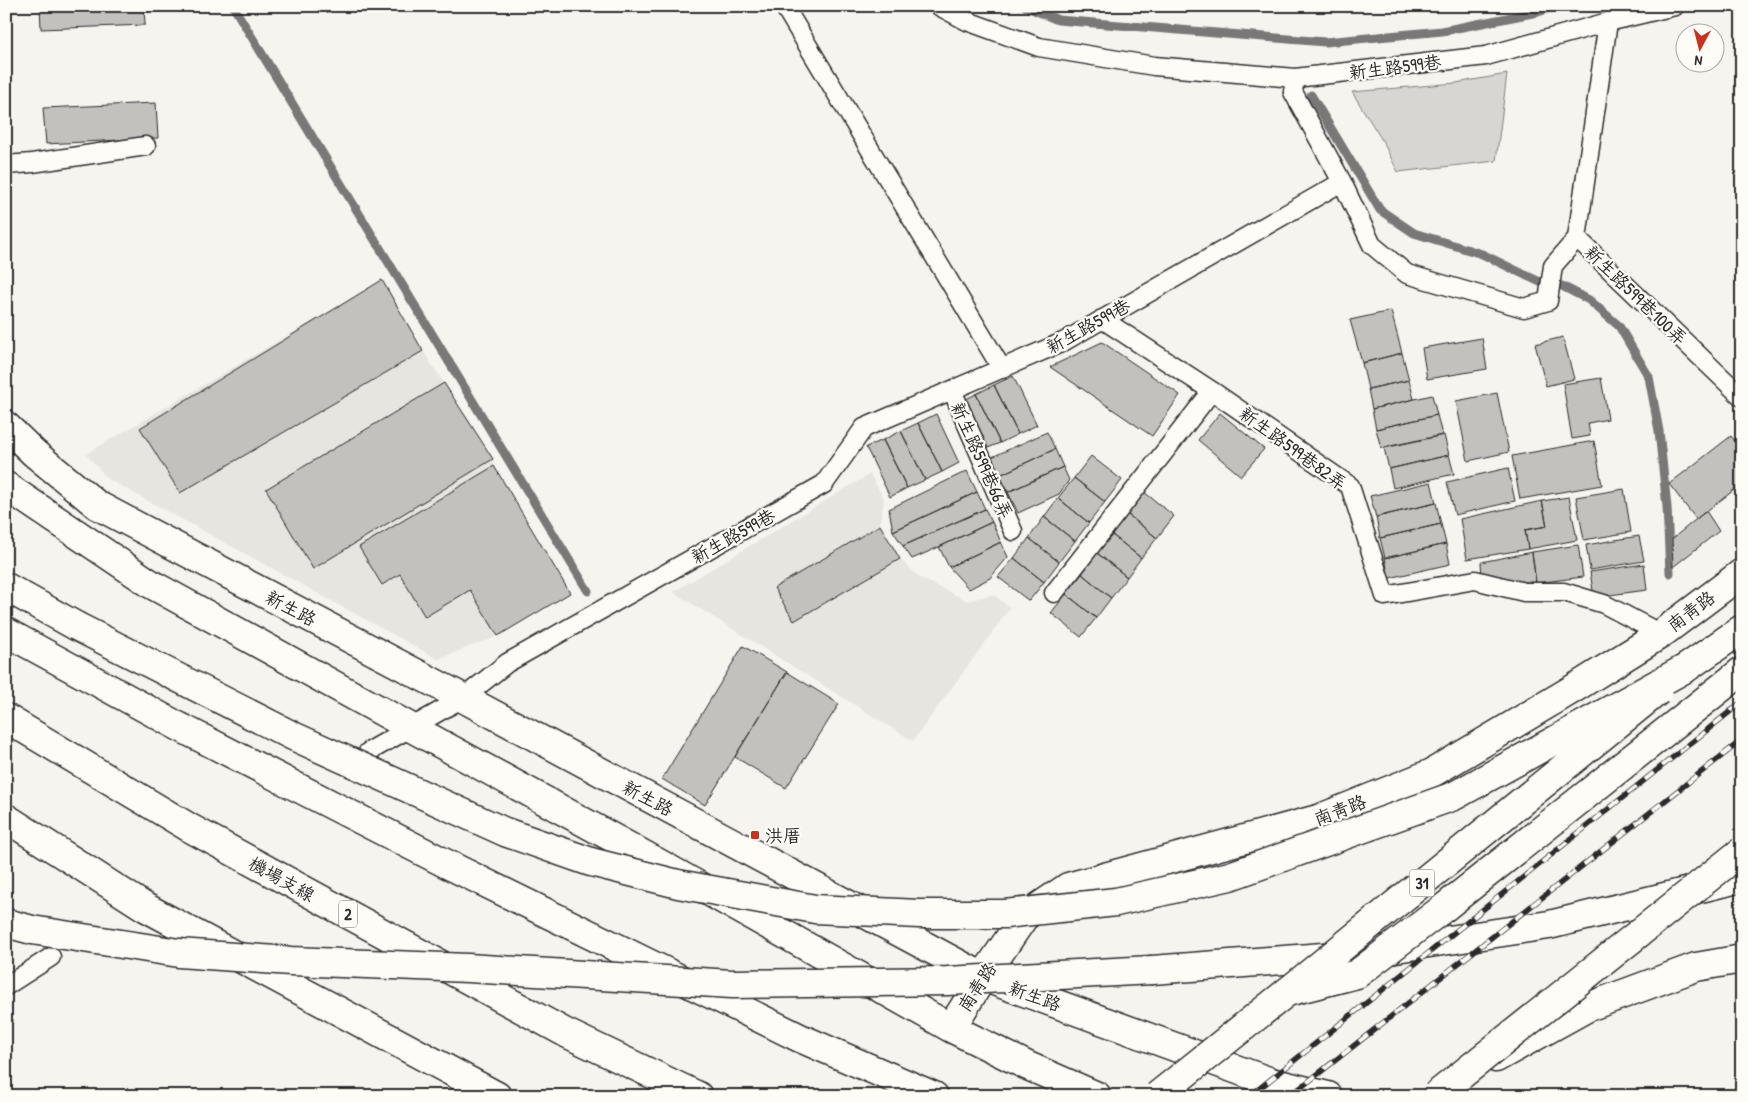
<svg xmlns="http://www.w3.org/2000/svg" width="1748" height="1102" viewBox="0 0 1748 1102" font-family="'Patrick Hand','LXGW WenKai TC',sans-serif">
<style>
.built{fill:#e6e5e0}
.green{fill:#d7d6d2;stroke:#81807e}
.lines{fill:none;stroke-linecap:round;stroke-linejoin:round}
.stream{stroke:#797877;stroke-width:9}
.building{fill:#c2c1be;stroke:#2b2b2b}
.lane-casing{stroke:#2b2b2b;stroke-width:21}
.secondary-casing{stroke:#2b2b2b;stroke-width:31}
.primary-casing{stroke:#2b2b2b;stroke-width:31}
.highway-casing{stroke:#2b2b2b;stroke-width:31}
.lane{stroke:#fdfcf7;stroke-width:18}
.secondary{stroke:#fdfcf7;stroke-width:28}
.primary{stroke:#fdfcf7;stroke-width:28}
.highway{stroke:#fdfcf7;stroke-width:28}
.rail-casing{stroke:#2b2b2b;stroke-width:5.5}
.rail{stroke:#fdfcf7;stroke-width:4;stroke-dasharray:11;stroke-linecap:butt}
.primary-bridge-casing{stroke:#2b2b2b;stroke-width:31;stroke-linecap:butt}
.highway-bridge-casing{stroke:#2b2b2b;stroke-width:31;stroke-linecap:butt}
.primary-bridge{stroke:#fdfcf7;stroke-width:28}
.highway-bridge{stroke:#fdfcf7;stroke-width:28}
.poi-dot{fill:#c8321e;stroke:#fdfcf7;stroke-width:2}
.labels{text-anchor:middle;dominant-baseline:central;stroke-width:4.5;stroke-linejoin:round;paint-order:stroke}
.shield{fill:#fdfcf7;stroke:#6a6a68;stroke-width:1}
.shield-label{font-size:16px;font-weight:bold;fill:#2b2b2b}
.street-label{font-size:18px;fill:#2b2b2b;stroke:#fdfcf7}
.poi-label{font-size:18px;fill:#2b2b2b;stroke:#fdfcf7;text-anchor:start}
</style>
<rect width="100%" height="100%" fill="#f5f4ef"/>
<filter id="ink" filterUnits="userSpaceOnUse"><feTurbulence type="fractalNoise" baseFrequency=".02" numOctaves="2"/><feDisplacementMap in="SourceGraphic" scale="10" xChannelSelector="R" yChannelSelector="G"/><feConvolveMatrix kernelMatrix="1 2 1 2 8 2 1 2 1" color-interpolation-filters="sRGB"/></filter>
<g filter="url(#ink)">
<path class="built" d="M382 280 423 351 493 459 494 466 570 593 498 636 438 659 108 479 86 454Z
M870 474 884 499 880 525 900 559 920 578 968 601 993 594 1010 608 913 741 673 592Z"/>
<path class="green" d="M1507 74 1496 161 1398 172 1382 140 1352 92 1456 83Z"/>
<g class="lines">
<path class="stream" d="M233 6 588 591
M1025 6 1058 20 1325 42 1442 31 1538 12 1556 6
M1311 95 1380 210 1414 233 1482 254 1540 282
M1562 286 1589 300 1619 326 1649 377 1659 431 1667 507 1670 573"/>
</g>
<path class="building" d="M40 6H144L145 25 41 29Z
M156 103 158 138 46 144 43 108Z
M382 280 423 351 180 493 140 428Z
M1391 311 1402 353 1362 363 1350 320Z
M1563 337 1574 379 1546 386 1535 344Z
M1482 338 1487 369 1427 379 1422 348Z
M1102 342 1180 395 1152 436 1050 367Z
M1402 353 1409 380 1368 389 1362 363Z
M1013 376 1037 425 1018 434 994 385Z
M1601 378 1608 419 1588 423 1590 436 1572 439 1563 384Z
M1409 380 1414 399 1372 409 1368 389Z
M444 383 493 459 313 569 266 489Z
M994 385 1018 434 1000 443 976 394Z
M1497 393 1509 452 1468 461 1456 401Z
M976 394 1000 443 983 450 960 402Z
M1432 395 1437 415 1376 429 1372 409Z
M1220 413 1264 449 1241 476 1198 440Z
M936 414 959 463 942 472 918 423Z
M1437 415 1442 435 1381 448 1376 429Z
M918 423 942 472 925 480 901 431Z
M901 431 925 480 907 488 883 440Z
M1047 432 1055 449 1000 475 992 457Z
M1444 435 1449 455 1389 469 1384 448Z
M1731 436 1742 450V484L1696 519 1669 484Z
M883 440 907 488 890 497 866 447Z
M1594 441 1602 485 1520 499 1512 456Z
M1055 449 1063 467 1008 492 1000 475Z
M1449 455 1454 474 1393 488 1389 469Z
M1091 456 1122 480 1105 502 1074 478Z
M494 466 570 593 498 636 470 590 425 617 400 574 382 585 359 547Z
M1063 467 1069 480 1059 494 1018 513 1008 492Z
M1508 468 1515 501 1455 515 1447 482Z
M967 471 977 492 893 531 889 509Z
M1074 478 1105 502 1089 523 1058 498Z
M1431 482 1436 503 1376 517 1370 496Z
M1624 489 1631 532 1584 540 1576 497Z
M977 492 985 509 903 546 893 531Z
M1144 492 1174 516 1157 538 1127 514Z
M1569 497 1577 540 1528 549 1525 530 1547 526 1542 501Z
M1058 498 1089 523 1075 541 1044 517Z
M1542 501 1547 526 1525 530 1528 549 1467 559 1460 519Z
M1436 503 1441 524 1380 538 1376 517Z
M985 509 992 522 939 547 912 559 903 546Z
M1706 511 1719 531 1673 567 1672 539Z
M1127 514 1157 538 1141 558 1111 534Z
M1044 517 1075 541 1059 562 1029 538Z
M992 522 1001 542 949 567 939 547Z
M1441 524 1446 544 1385 558 1380 538Z
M880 525 900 559 794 621 774 588Z
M1111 534 1141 558 1127 577 1097 553Z
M1639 536 1644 561 1590 570 1586 545Z
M1029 538 1059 562 1044 582 1014 558Z
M1001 542 1008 557 990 578 969 589 949 567Z
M1446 544 1450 564 1389 578 1385 558Z
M1578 545 1583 577 1536 583 1532 552Z
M1532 552 1536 583 1482 577 1481 562Z
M1097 553 1127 577 1111 598 1082 574Z
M1014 558 1044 582 1029 601 998 577Z
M1644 564 1647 590 1594 597 1590 572Z
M1082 574 1111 598 1096 618 1066 594Z
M1066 594 1096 618 1081 637 1051 613Z
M743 646 787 672 705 805 662 779Z
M787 672 839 704 786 788 735 757Z"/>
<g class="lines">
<defs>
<path id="lane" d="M784 6 1002 369
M939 6 967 21 1039 47 1154 66 1295 78
M6 165 32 163 146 146
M1342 182 1372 245 1407 274 1524 308 1548 301 1553 266 1577 238 1742 397
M1577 238 1608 22
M1102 319 1212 391 1350 486 1385 596 1475 580 1524 592H1564L1604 604 1661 634
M952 390 1013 531
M1054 593 1212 391
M368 752 463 698 507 663 824 484 864 428 1063 342 1342 182 1293 92 1295 78 1486 56 1608 22 1675 6
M6 986 51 957"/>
<path id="secondary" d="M6 426 34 453 97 505 463 698 983 977 1271 1082 1328 1096
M6 486 151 584 410 727 646 856 951 1028 1028 1066 1097 1096
M951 1028 983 977 1024 917 1068 887 1318 819 1432 773 1573 689 1661 634 1742 573"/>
<path id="primary" d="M1686 668 1742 629"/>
<path id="highway" d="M6 587 76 626
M6 632 176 725 447 864 800 1038 934 1096
M6 718 190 828 566 1033 698 1096
M6 818 145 907 497 1096
M1445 907 1742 671
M1152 970 1349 955 1549 925 1742 878
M1496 1058 1588 1007 1696 967 1742 959"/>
</defs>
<use href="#lane" class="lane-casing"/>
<use href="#secondary" class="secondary-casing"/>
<use href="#primary" class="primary-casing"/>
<use href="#highway" class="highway-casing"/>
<use href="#lane" class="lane"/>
<use href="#secondary" class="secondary"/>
<use href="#primary" class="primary"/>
<use href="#highway" class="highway"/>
<defs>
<path id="rail" d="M1250 1096 1742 702
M1290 1096 1742 740"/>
</defs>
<use href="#rail" class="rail-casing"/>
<use href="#rail" class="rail"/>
<defs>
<path id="primary-bridge" d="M1157 1096 1287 992 1658 691
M1435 1096 1742 851"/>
<path id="highway-bridge" d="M76 626 293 736 505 832 591 862 678 884 815 909 919 914H1005L1116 902 1230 876 1454 796 1686 668
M6 923 32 930 179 953 291 961 468 968 732 984 947 981 1152 970
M1287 992 1357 974 1445 907"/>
</defs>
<use href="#primary-bridge" class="primary-bridge-casing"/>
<use href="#highway-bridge" class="highway-bridge-casing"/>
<use href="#primary-bridge" class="primary-bridge"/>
<use href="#highway-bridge" class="highway-bridge"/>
</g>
</g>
<rect class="poi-dot" x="750" y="830" width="10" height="10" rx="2.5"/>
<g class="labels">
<g class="shield">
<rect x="1409.5" y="869.5" width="25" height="27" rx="4"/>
<rect x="339" y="900.5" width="18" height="27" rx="4"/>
</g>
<g class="shield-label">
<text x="1422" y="883">31</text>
<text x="348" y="914">2</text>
</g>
<g class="street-label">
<text transform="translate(1395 67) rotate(-7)">新生路599巷</text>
<text transform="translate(1636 295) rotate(44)">新生路599巷100弄</text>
<text transform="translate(1088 326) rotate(-29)">新生路599巷</text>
<text transform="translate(1293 448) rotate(36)">新生路599巷82弄</text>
<text transform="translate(982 460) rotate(66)">新生路599巷66弄</text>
<text transform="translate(733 536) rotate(-29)">新生路599巷</text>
<text transform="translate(291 608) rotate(28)">新生路</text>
<text transform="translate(1691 611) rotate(-37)">南青路</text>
<text transform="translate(648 798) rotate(28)">新生路</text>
<text transform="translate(1340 810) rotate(-21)">南青路</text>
<text transform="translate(282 879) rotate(29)">機場支線</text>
<text transform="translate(977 987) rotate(-57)">南青路</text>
<text transform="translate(1035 996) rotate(20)">新生路</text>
</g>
<g class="poi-label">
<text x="765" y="835">洪厝</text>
</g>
</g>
<rect width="1748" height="1102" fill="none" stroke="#fdfcf7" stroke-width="25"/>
<rect x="12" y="12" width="1723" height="1077" fill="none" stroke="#2b2b2b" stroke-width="2" filter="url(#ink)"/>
<g transform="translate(1700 48) rotate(187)"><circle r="24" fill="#fdfcf7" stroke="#a9a8a5"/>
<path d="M0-4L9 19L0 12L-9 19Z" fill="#c8321e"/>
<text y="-8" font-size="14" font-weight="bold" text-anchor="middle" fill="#2b2b2b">N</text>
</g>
</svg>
